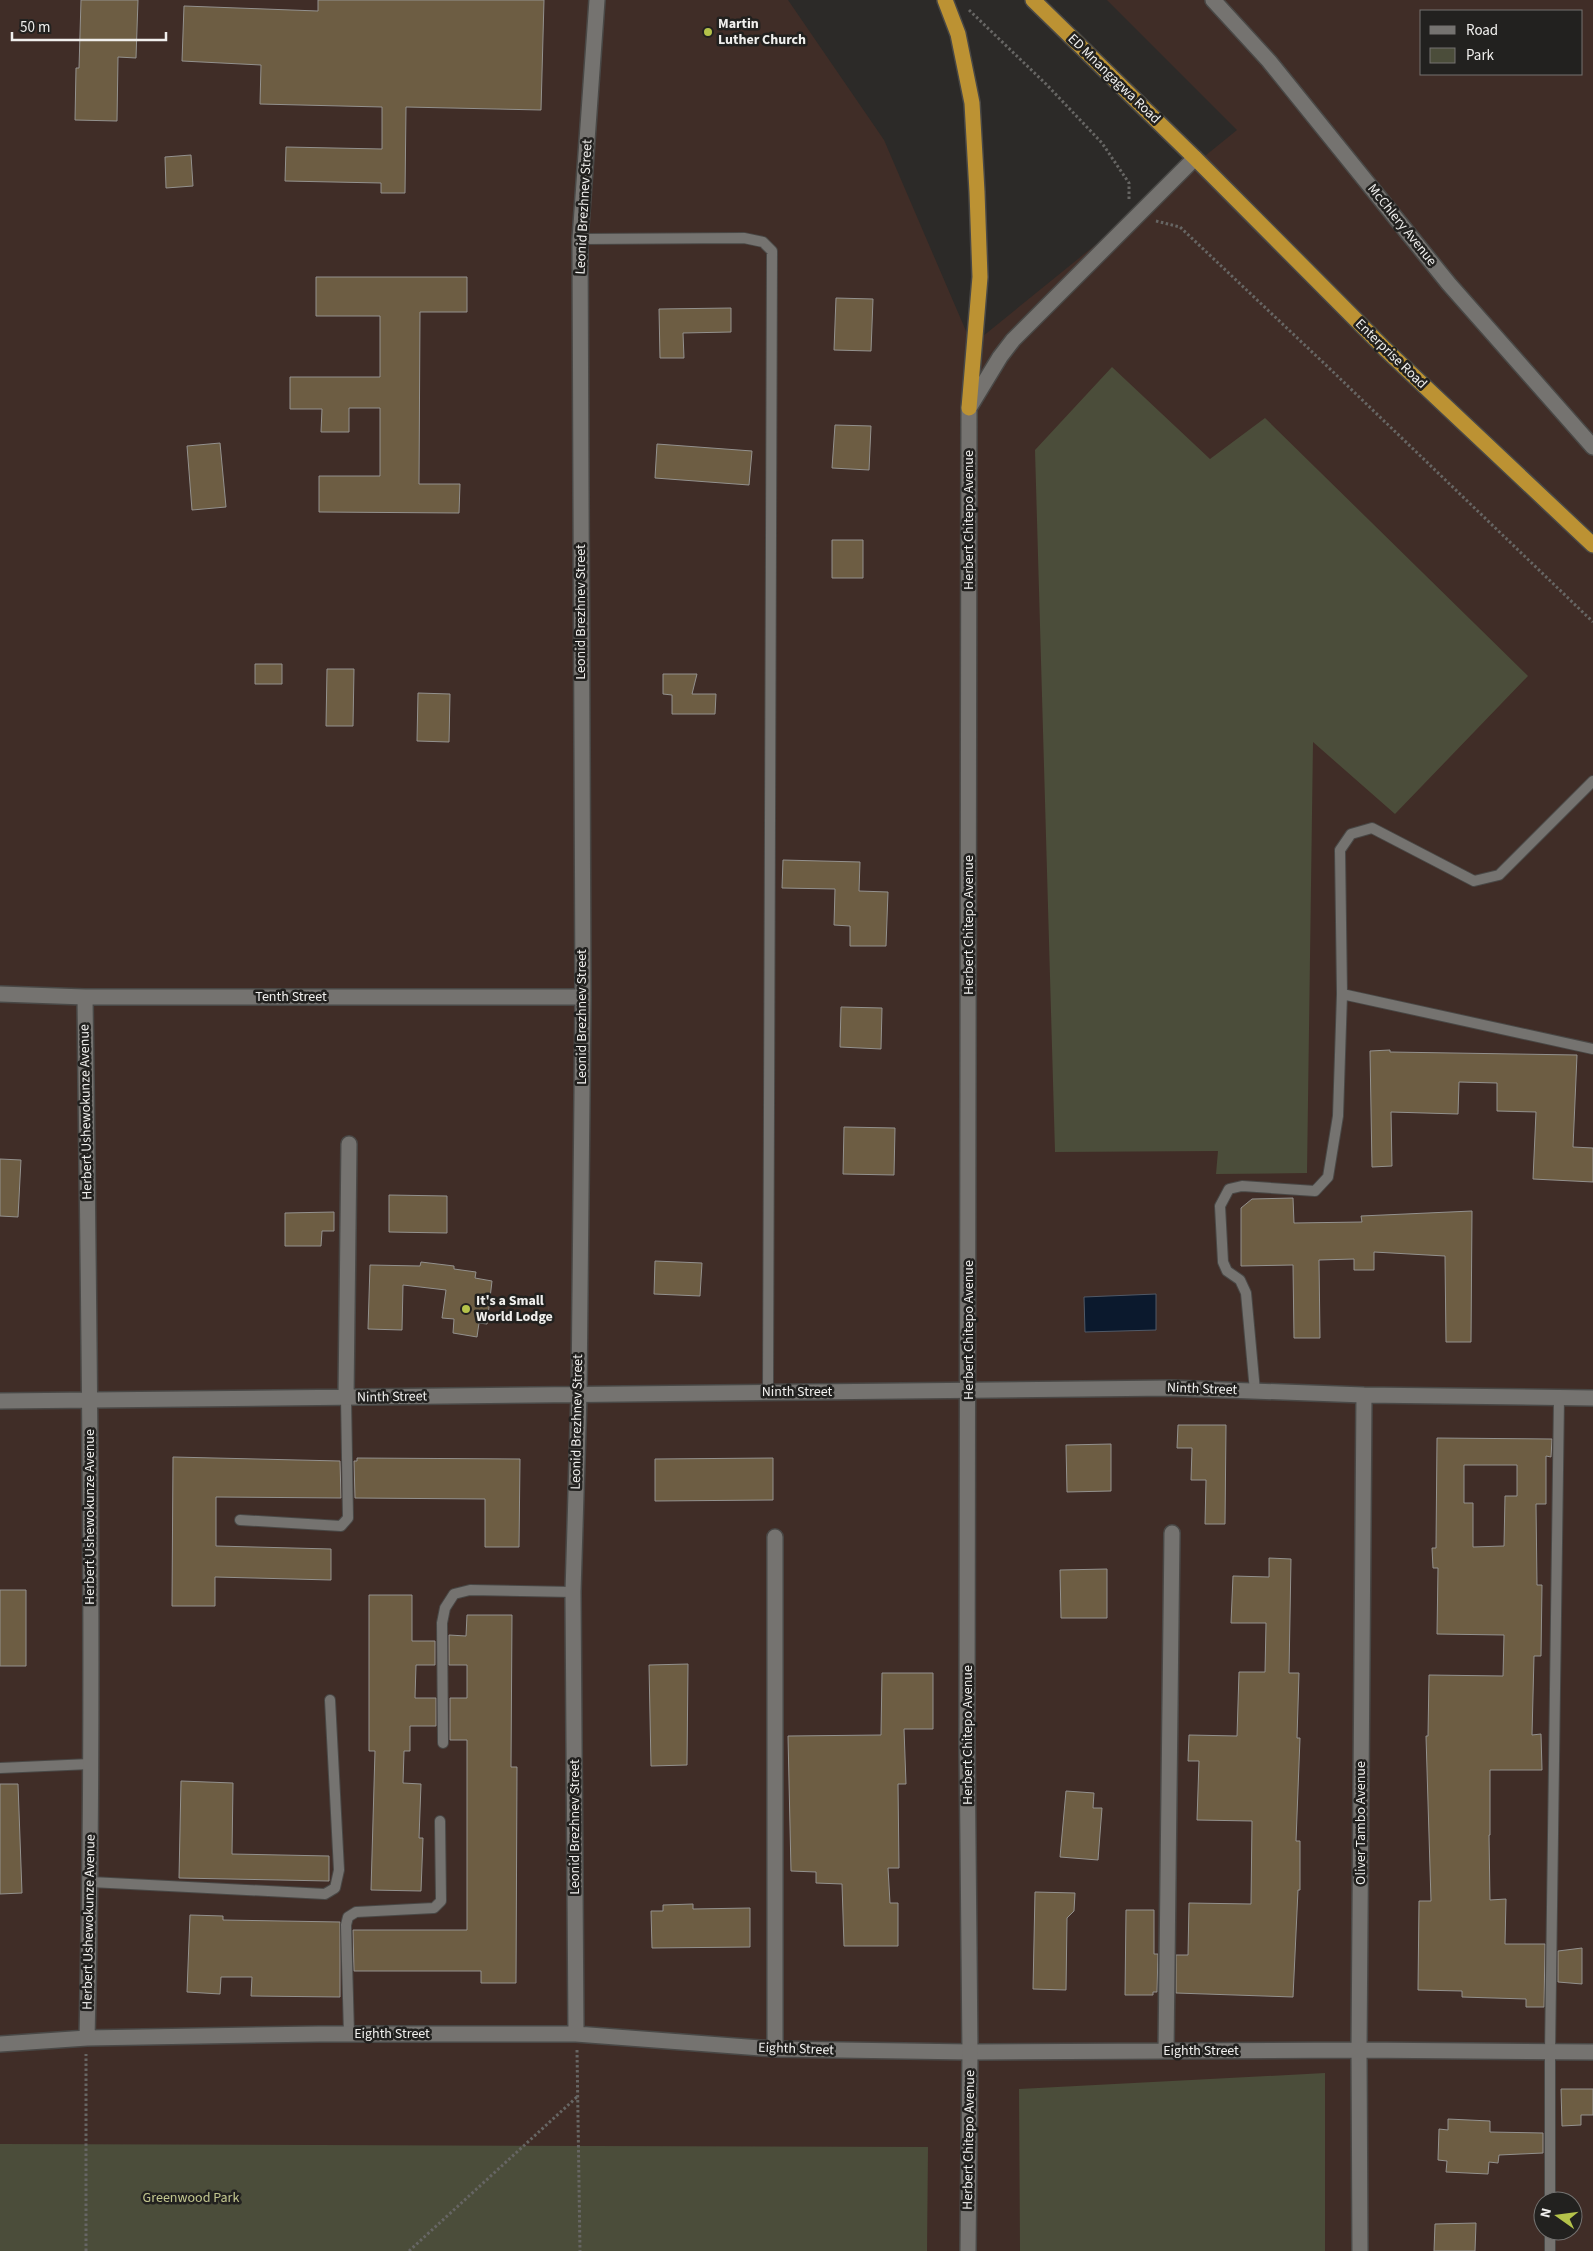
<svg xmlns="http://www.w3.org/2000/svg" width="1593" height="2251" viewBox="0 0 1593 2251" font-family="'Source Sans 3',sans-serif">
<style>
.commercial{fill:#402d27;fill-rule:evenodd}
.green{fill:#4b4d3a}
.water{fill:#0b192d;stroke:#505967}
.building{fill:#6d5d43;stroke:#93918e;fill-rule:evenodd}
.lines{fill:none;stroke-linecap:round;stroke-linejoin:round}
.service-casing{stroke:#494846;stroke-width:12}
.minor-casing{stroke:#494846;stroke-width:18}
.secondary-casing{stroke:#494846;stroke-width:18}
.trunk-casing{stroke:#494846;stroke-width:18}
.path{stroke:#676664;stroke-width:3;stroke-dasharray:2.5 2.5;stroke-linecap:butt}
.service{stroke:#757370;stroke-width:10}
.minor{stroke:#757370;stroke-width:15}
.secondary{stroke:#757370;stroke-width:15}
.trunk{stroke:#bc9233;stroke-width:15}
.poi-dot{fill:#b4c24a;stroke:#22211f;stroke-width:2}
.labels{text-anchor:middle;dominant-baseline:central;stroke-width:5;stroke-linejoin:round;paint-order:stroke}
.poi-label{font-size:14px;font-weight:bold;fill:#f0efed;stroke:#22211f;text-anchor:start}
.street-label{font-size:14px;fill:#f0efed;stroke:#22211f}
.park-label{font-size:14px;fill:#c2c68f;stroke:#22211f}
</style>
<rect width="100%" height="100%" fill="#2c2a28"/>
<path class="commercial" d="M0 0H788L884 140 972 345 1237 130 1107 0H1593V2251H0ZM1422 11H1582V74H1422ZM1543 2201H1573V2231H1543Z"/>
<path class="green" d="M1112 367 1210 459 1265 418 1528 676 1395 814 1313 742 1307 1173 1216 1174 1218 1151 1055 1152 1035 450Z
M1325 2073V2251H1020L1019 2089Z
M0 2144 928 2147 927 2251H0Z"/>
<path class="water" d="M1156 1294V1330L1085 1332 1084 1297Z"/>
<path class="building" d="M81 0H138L136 58 118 57 117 121 75 120 76 68H79Z
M318 0H544L541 110 406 107 405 193H381V183L285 181 286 147 382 149V107L260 104 261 65 182 61 184 6 318 11Z
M191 155 193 186 166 188 165 157Z
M316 277H467V312H420L419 484H460L459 513 319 512V476H380V408H349V432H321L322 409H290V377H380V316H316Z
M836 298 873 299 871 351 834 350Z
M731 308V332L683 333 684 358H660L659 309Z
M835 425 871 426 869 470 832 468Z
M220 443 226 507 192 510 187 446Z
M657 444 752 451 749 485 655 478Z
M832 540H863V578H832Z
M255 664H282V684H255Z
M327 669H354L353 726H326Z
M663 674H697L692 694H716L715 714H672V695L663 694Z
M418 693 450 694 449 742 417 741Z
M783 860 860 862 859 891 888 892 886 946H850V926L834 925 835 889 782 888Z
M841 1007 882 1008 881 1049 840 1047Z
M1390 1050V1052L1577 1055 1573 1147 1593 1148V1182L1533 1179 1536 1112 1497 1111V1083L1459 1082 1458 1114 1391 1112 1392 1166 1372 1167 1370 1051Z
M844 1127 895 1128 894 1175 843 1174Z
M0 1159 21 1160 18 1217 0 1216Z
M389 1195 447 1196V1233L389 1232Z
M1293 1198 1294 1223 1362 1222 1361 1216 1472 1211 1471 1342H1446L1445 1256 1374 1252V1270H1354V1259L1319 1260 1320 1338H1294L1293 1265 1241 1266V1208L1252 1199Z
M334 1212V1231H322L321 1246H285V1213Z
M655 1261 702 1263 700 1296 654 1294Z
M421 1262 454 1266V1269L476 1272 475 1278 492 1281 487 1324 479 1323 477 1337 453 1333 454 1319 442 1318 446 1290 403 1285 402 1330 368 1329 370 1265 420 1266Z
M1178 1425H1226L1225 1524H1205L1206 1480H1191L1192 1448H1177Z
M1437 1438 1552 1439 1551 1457 1546 1456V1504H1536L1537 1585H1542L1541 1656H1534L1532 1735 1541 1734 1542 1770H1490V1835H1489L1490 1900 1506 1899 1505 1944H1545L1544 2007H1526V1999L1462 1997V1991L1418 1990 1419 1901H1431L1426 1736H1428L1429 1675 1503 1676 1504 1635 1437 1634 1438 1568H1433L1432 1548H1436ZM1464 1465H1517V1496H1505L1504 1546 1473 1547V1503H1464Z
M1111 1444V1491L1067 1492 1066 1445Z
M173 1457 340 1461 341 1498 216 1497V1546L331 1549V1580L215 1577V1606H172Z
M357 1458 520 1459 519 1547H485V1499L355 1498 354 1461H357Z
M773 1458V1500L655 1501V1459Z
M1269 1558 1291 1559 1289 1673H1299L1297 1738H1300L1296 1841H1300V1890H1298L1293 1997 1176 1993V1955H1188L1189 1903 1251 1904 1252 1821 1197 1820 1199 1761H1188L1189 1735 1237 1736 1239 1672H1265L1266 1623H1231L1233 1576 1269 1577Z
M1107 1569V1618H1061L1060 1570Z
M0 1590H26V1666H0Z
M369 1595H412V1641H435V1665H416L415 1698H436V1726H410V1751H404L403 1783 421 1784 419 1838H423L421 1891 371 1890 375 1751H369Z
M467 1615H512L511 1767H517L516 1983H481V1971H354L353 1930H467V1740H450V1698H467V1665H449V1635L466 1636Z
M688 1664 687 1765 651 1766 649 1665Z
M882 1673H933V1729H904L906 1784H898L899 1868H888L890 1903H898V1946H844L842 1884 816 1883V1872L791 1871 788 1736 881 1735Z
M181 1781 233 1783 232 1854 329 1856V1881L179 1878Z
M0 1784H18L22 1893 0 1894Z
M1066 1791 1094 1793 1093 1808H1102L1098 1860 1060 1857Z
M1035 1892 1075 1893 1074 1911 1067 1918 1066 1990 1033 1989Z
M693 1904V1909L750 1908V1947L652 1948 651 1911H663V1905Z
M1126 1910H1154V1954H1158L1157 1992H1153V1995H1125Z
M190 1915 223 1916V1920L340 1922V1997L251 1996 252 1977H221L220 1994 187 1992Z
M1582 1948V1984L1558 1982V1951Z
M1561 2089H1593V2115H1581V2125L1562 2126Z
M1448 2119 1490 2121V2132L1543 2133V2153L1499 2155 1498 2163 1489 2162 1488 2174 1446 2172 1447 2161 1438 2160 1439 2129 1448 2130Z
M1476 2223 1475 2251H1434L1435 2224Z"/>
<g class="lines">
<defs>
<path id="service" d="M580 239 744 238 763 242 772 251 768 1392
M1342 994 1593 1049
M1255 1391 1246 1293 1240 1280 1227 1271 1223 1262 1220 1206 1229 1189 1242 1186 1315 1191 1328 1177 1338 1116 1342 994 1340 850 1351 834 1372 828 1474 881 1499 875 1593 781
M240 1520 341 1526 348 1518 346 1397
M443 1743 442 1623 445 1608 454 1594 470 1590 573 1592
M0 1768 90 1764
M91 1882 325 1894 335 1888 339 1870 330 1700
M349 2034 346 1925 348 1917 356 1912 434 1908 441 1901 440 1821
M1550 2201V2053L1559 1398
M1550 2231V2251"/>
<path id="minor" d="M1213 0 1269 61 1449 284 1593 447
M0 994 85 997H583
M85 997C89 1344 95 1691 87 2038
M346 1397 349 1144
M0 1401 1170 1388 1364 1395 1593 1398
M775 1537V2049
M576 2034 573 1592 579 1394 583 997 580 239 597 0
M0 2044 87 2038 319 2034H576L775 2049 970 2052 1359 2050 1593 2052
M1166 2051 1172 1533
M1360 2251 1359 2050 1364 1395"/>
<path id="secondary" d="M968 2251 970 2052 967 1740 969 408 1000 357 1013 340 1195 158"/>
<path id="trunk" d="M945 0 958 34 972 103 977 192 980 277 969 408
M1033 0 1195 158 1385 349 1593 545"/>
</defs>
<use href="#service" class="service-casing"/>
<use href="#minor" class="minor-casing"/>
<use href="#secondary" class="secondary-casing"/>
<use href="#trunk" class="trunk-casing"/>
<path class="path" d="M969 10 1047 85 1102 143 1129 183V200
M1156 221 1180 227 1328 367 1593 622
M577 2050 580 2251
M86 2251V2054
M409 2251 578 2096"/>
<use href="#service" class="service"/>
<use href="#minor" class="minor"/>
<use href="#secondary" class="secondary"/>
<use href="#trunk" class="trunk"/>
</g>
<g class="poi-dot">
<circle cx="708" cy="32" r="5"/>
<circle cx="466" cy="1309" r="5"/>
</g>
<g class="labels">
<g class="poi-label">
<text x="718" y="24">Martin<tspan x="718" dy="16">Luther Church</tspan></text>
<text x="476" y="1301">It's a Small<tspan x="476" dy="16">World Lodge</tspan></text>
</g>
<g class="street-label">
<text transform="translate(1114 79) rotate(44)">ED Mnangagwa Road</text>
<text transform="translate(584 207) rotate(-87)">Leonid Brezhnev Street</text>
<text transform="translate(1402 225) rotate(51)">McChlery Avenue</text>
<text transform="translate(1391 354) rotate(44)">Enterprise Road</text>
<text transform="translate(969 520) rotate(-90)">Herbert Chitepo Avenue</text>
<text transform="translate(581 612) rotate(-90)">Leonid Brezhnev Street</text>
<text transform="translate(969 925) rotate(-90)">Herbert Chitepo Avenue</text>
<text x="291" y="997">Tenth Street</text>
<text transform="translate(582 1017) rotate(-90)">Leonid Brezhnev Street</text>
<text transform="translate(86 1112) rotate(-91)">Herbert Ushewokunze Avenue</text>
<text transform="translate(969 1330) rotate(-90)">Herbert Chitepo Avenue</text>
<text transform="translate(1202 1389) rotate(2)">Ninth Street</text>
<text x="797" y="1392">Ninth Street</text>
<text transform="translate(392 1397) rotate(-1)">Ninth Street</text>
<text transform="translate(577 1422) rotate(-89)">Leonid Brezhnev Street</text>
<text transform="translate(90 1517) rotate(-90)">Herbert Ushewokunze Avenue</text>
<text transform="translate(968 1735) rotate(-90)">Herbert Chitepo Avenue</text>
<text transform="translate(1361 1823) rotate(-90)">Oliver Tambo Avenue</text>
<text transform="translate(575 1827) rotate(-90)">Leonid Brezhnev Street</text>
<text transform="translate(89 1922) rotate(-89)">Herbert Ushewokunze Avenue</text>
<text x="392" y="2034">Eighth Street</text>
<text transform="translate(796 2049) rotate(2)">Eighth Street</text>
<text x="1201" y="2051">Eighth Street</text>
<text transform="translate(969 2140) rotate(-89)">Herbert Chitepo Avenue</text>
</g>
<g class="park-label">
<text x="191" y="2198">Greenwood Park</text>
</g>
</g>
<rect x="1420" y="10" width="162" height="65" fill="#22211f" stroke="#747371"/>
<rect x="1430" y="26" width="25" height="8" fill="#757370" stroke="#747371"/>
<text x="1466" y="35" font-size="15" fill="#f0efed">Road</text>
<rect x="1430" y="48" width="25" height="15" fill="#4b4d3a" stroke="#747371"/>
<text x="1466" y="60" font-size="15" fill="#f0efed">Park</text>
<g transform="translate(1558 2216) rotate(284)"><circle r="24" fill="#22211f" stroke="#747371"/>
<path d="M0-4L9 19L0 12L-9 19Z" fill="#b4c24a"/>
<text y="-8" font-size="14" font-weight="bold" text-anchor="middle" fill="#f0efed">N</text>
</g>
<path d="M12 32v8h154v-8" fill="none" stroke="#f0efed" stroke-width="2.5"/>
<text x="20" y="32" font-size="15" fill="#f0efed" stroke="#22211f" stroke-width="4" paint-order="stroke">50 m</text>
</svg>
